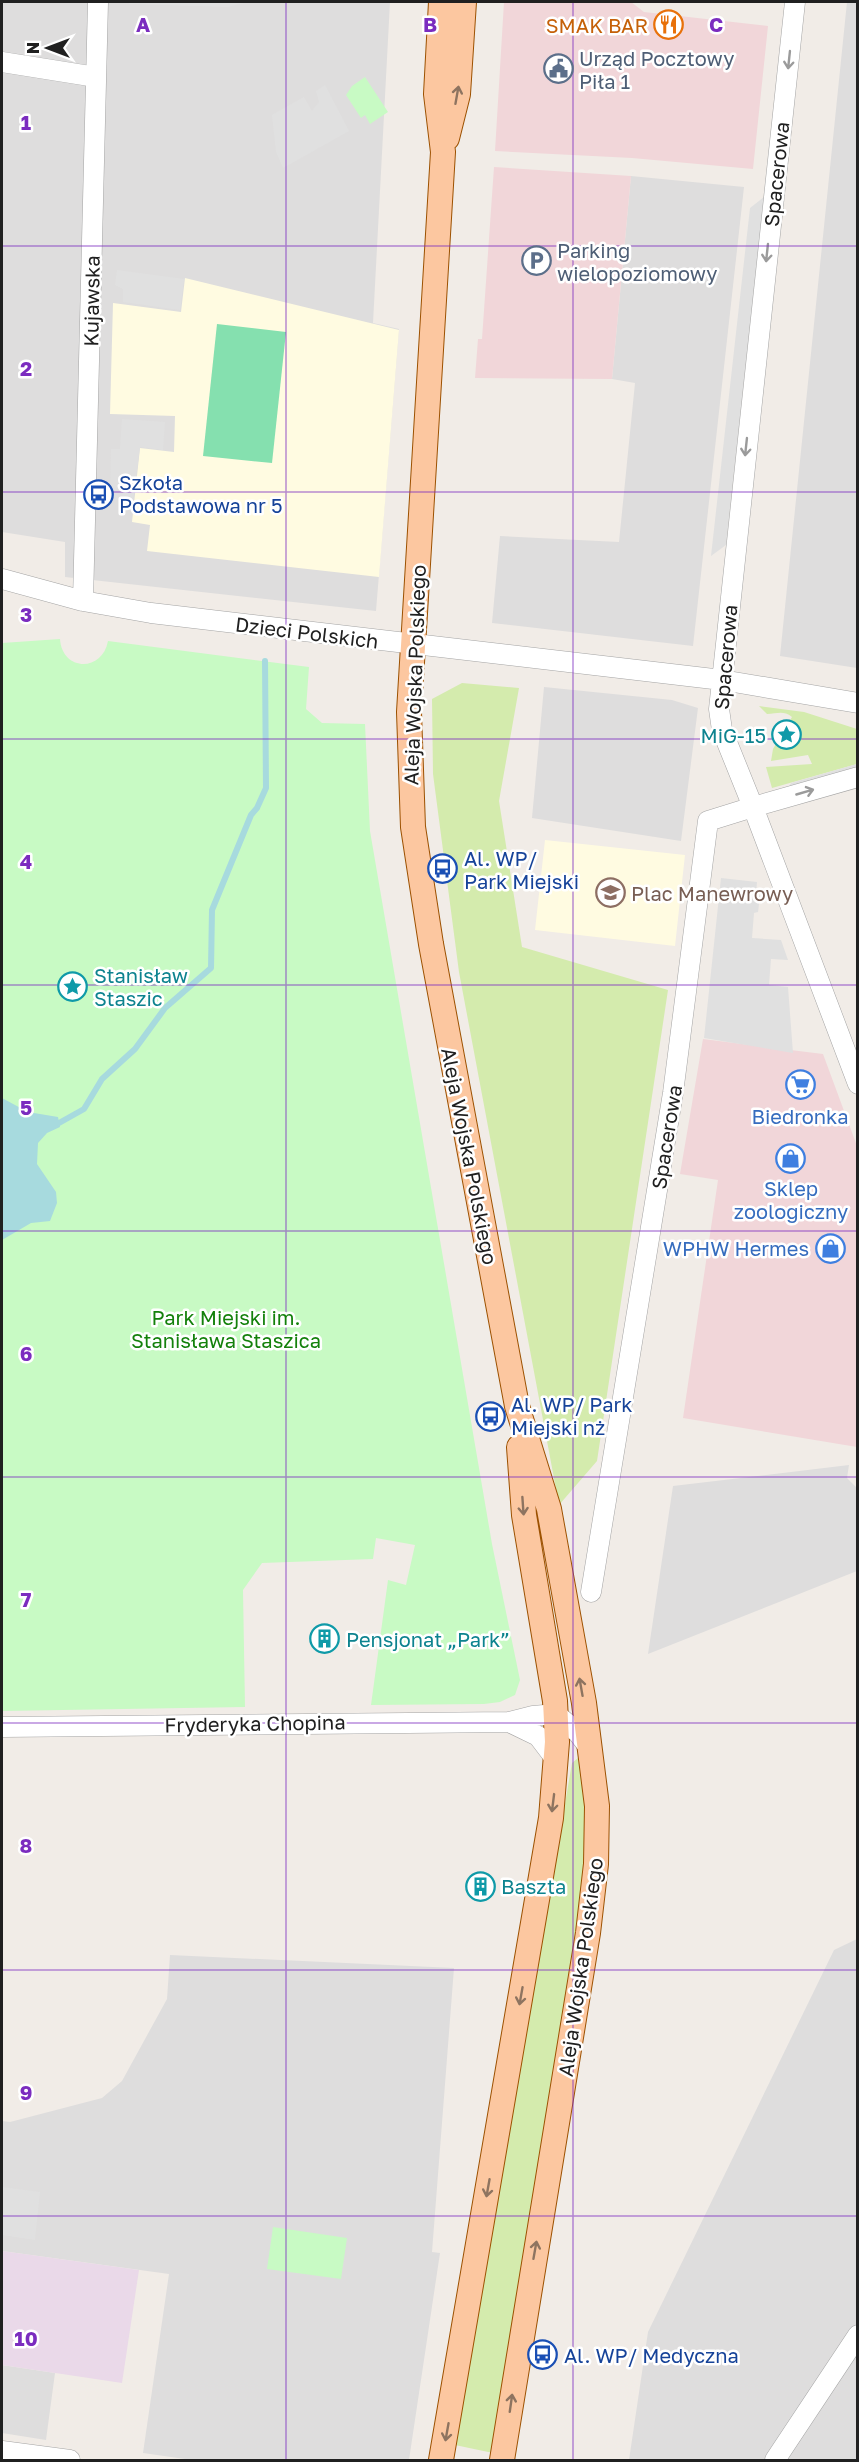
<svg xmlns="http://www.w3.org/2000/svg" width="859" height="2462" viewBox="0 0 859 2462" font-family="'Golos Text',sans-serif">
<style>
.residential{fill:#dedddd}
.commercial{fill:#f1d6d9}
.industrial{fill:#ead9e9}
.education{fill:#fffbe1}
.grass{fill:#d4ebad}
.park{fill:#c8fac4}
.pitch{fill:#85e0af}
.parking{fill:#e0e0e0}
.water{fill:#a7dade}
.lines{fill:none;stroke-linecap:round;stroke-linejoin:round}
.stream{stroke:#a7dade;stroke-width:6}
.minor-casing{stroke:#a4a4a4;stroke-width:21}
.major-casing{stroke:#9c5100;stroke-width:26}
.minor{stroke:#fff;stroke-width:20}
.major{stroke:#fcc7a0;stroke-width:24}
.oneway{stroke:#9b9b9b}
.oneway2{stroke:#8e7460}
.grid{fill:none;stroke:#7b2cbf;stroke-width:1.5;stroke-opacity:0.55}
.labels{text-anchor:middle;dominant-baseline:central;stroke-width:5;stroke-linejoin:round;paint-order:stroke}
.food-label{font-size:20px;fill:#c56008;stroke:#fff;text-anchor:end}
.service-label{font-size:20px;fill:#4e5e75;stroke:#fff;text-anchor:start}
.street-label{font-size:20px;fill:#202020;stroke:#fff}
.transit-label{font-size:20px;fill:#164399;stroke:#fff;text-anchor:start}
.culture-label{font-size:20px;fill:#0d838f;stroke:#fff;text-anchor:start}
.education-label{font-size:20px;fill:#785e54;stroke:#fff;text-anchor:start}
.shop-label{font-size:20px;fill:#366cbe;stroke:#fff}
.park-label{font-size:20px;fill:#13810b;stroke:#fff}
.grid-label{font-size:20px;text-anchor:middle;font-weight:bold;fill:#7b2cbf;stroke:#fff;stroke-width:5;stroke-linejoin:round;paint-order:stroke}
</style>
<rect width="100%" height="100%" fill="#f1ece7"/>
<path class="residential" d="M2 2H390L373 323 399 329 376 611 65 577V542L2 532Z
M847 2H858L857 668 780 656Z
M631 176 744 187 693 646 492 623 500 536 619 542 635 383 612 379Z
M544 687 672 700 698 708 681 841 532 818Z
M849 1465 847 1478 857 1488V1571L648 1654 673 1486Z
M857 1939V2460H629L648 2332 834 1950Z
M170 1955 454 1968 432 2252 440 2253 409 2460H192L143 2453 169 2274 2 2251V2121L10 2122 102 2098 122 2081 167 1999Z
M2 2365 55 2373 46 2440 2 2433Z"/>
<path class="commercial" d="M504 2H631L644 12 768 26 753 169 632 158 495 151Z
M494 167 631 176 612 379 475 378 478 339H482Z
M703 1039 823 1054 857 1146V1447L683 1418 718 1180 680 1174Z"/>
<path class="industrial" d="M2 2251 139 2270 122 2383 2 2365Z"/>
<path class="education" d="M185 278 399 330 379 577 147 551 150 525 132 522 140 448 174 452 175 416 110 414 113 303 181 312Z
M545 840 685 855 675 946 535 930Z"/>
<path class="grass" d="M462 683 519 688 499 801 522 947 668 990 597 1461 559 1505 459 972 433 774 432 699Z
M759 706 804 712 857 729V764L772 788 766 767 812 764 808 755 771 761 773 749 792 717C783 710 777 714 767 714Z
M578 1758 585 1797 584 1882 493 2453 455 2445 572 1763Z"/>
<path class="park" d="M365 77 388 112 370 124 365 115 361 118 346 95 352 86Z
M60 639C62 671 102 673 108 641L309 667 306 709 322 723 365 724 370 831 492 1544 520 1680 515 1695 500 1702 484 1704 371 1705 388 1580 406 1585 415 1545 376 1538 373 1559 262 1563 243 1590 245 1707 2 1711V643Z
M273 2227 347 2238 341 2279 267 2269Z"/>
<path class="pitch" d="M217 324 286 332 272 463 203 456Z"/>
<path class="parking" d="M129 2H247L228 7 129 4Z
M325 85 349 131 283 168 276 152 272 115 304 97 312 111 319 102 316 91Z
M764 197 726 545 711 556 750 208Z
M117 270 184 279 180 310 123 302V289L115 285Z
M122 419 165 422 163 450 140 447 133 502 110 499 111 449H120Z
M857 764V777L783 799 791 783Z
M721 878 757 882 756 895 760 896 758 912 754 913 752 938 781 940 788 960 771 959 769 985 788 987 793 1053 704 1038Z
M2 2187 40 2192 35 2240 2 2235Z"/>
<path class="water" d="M2 1098 28 1112 58 1117 60 1127 47 1133 38 1143 37 1164 56 1192 57 1203 50 1221 31 1223 2 1240Z"/>
<g class="lines">
<path class="stream" d="M59 1123 84 1109 102 1079 135 1049 165 1008 211 968 212 910 251 815 257 808 266 788 265 661"/>
<defs>
<path id="minor" d="M2 62 96 77
M2 579 83 601 151 613 722 680 858 703
M83 601 98 2
M858 777 753 807 858 1084
M591 1592 673 1093 708 821 753 807 722 730 719 709 795 2
M509 1722 538 1736 557 1761
M2 1727 509 1722 533 1716 556 1714 578 1733 591 1750
M2 2451 70 2460
M775 2460 858 2335"/>
<path id="major" d="M441 2 436 94 443 152 409 712 413 827 431 944 517 1406 549 1509 584 1703 597 1806 596 1864 588 1933 502 2460
M447 138 458 94 464 2
M441 2460 551 1818 557 1742 555 1701 524 1515 519 1447"/>
</defs>
<use href="#minor" class="minor-casing"/>
<use href="#major" class="major-casing"/>
<use href="#minor" class="minor"/>
<use href="#major" class="major"/>
</g>
<defs><path id="oneway-shaft" d="M-6 0H5M1.5-3L5.5 0L1.5 3" fill="none" stroke-width="1.6" stroke-linecap="round" stroke-linejoin="round" transform="scale(1.5)"/></defs>
<g class="oneway">
<use href="#oneway-shaft" transform="translate(789 60) rotate(96)"/>
<use href="#oneway-shaft" transform="translate(767 253) rotate(96)"/>
<use href="#oneway-shaft" transform="translate(746 447) rotate(96)"/>
<use href="#oneway-shaft" transform="translate(805 792) rotate(-16)"/>
</g>
<g class="oneway2">
<use href="#oneway-shaft" transform="translate(457 95) rotate(-80)"/>
<use href="#oneway-shaft" transform="translate(523 1506) rotate(86)"/>
<use href="#oneway-shaft" transform="translate(581 1687) rotate(-100)"/>
<use href="#oneway-shaft" transform="translate(553 1803) rotate(97)"/>
<use href="#oneway-shaft" transform="translate(521 1996) rotate(100)"/>
<use href="#oneway-shaft" transform="translate(488 2188) rotate(100)"/>
<use href="#oneway-shaft" transform="translate(535 2250) rotate(-80)"/>
<use href="#oneway-shaft" transform="translate(511 2403) rotate(-82)"/>
<use href="#oneway-shaft" transform="translate(447 2432) rotate(100)"/>
</g>
<path class="grid" d="M286 2V2460M573 2V2460M2 246H858M2 492H858M2 739H858M2 985H858M2 1231H858M2 1477H858M2 1723H858M2 1970H858M2 2216H858"/>
<defs>
<symbol id="restaurant-ring" viewBox="-11 -11 22 22"><circle r="9.5" fill="#fff" stroke="#e8710a" stroke-width="1.5"/><path d="M-5-6h1v4h1v-4h1v4h1v-4h1v5L-1.5 .5V6h-2V.5L-5-1ZM5-6V6H3V1.5H1.5Q1.5-4 5-6Z" fill="#e8710a"/></symbol>
<symbol id="civic-ring" viewBox="-11 -11 22 22"><circle r="9.5" fill="#fff" stroke="#5c6f8a" stroke-width="1.5"/><path d="M-.6-6.5H3V-4.5H.6V-3L4-1V1h2V6H-6V1h2V-1L-.6-3ZM-1.2 2.5V6h2.4V2.5Z" fill="#5c6f8a"/></symbol>
<symbol id="parking-ring" viewBox="-11 -11 22 22"><circle r="9.5" fill="#fff" stroke="#5c6f8a" stroke-width="1.5"/><path d="M-3.5-5.5H1a3.5 3.5 0 0 1 0 7H-1V5.5H-3.5ZM-1-3.4V-.6H.8a1.4 1.4 0 0 0 0-2.8Z" fill="#5c6f8a"/></symbol>
<symbol id="bus-ring" viewBox="-11 -11 22 22"><circle r="9.5" fill="#fff" stroke="#1a4fb4" stroke-width="1.5"/><path d="M-5-6H5V4H4V6H2V4H-2V6H-4V4H-5ZM-3.5-4V0h7V-4ZM-3.5 1.2v1.5H-2V1.2ZM2 1.2v1.5H3.5V1.2Z" fill="#1a4fb4"/></symbol>
<symbol id="sight-ring" viewBox="-11 -11 22 22"><circle r="9.5" fill="#fff" stroke="#0f9aa8" stroke-width="1.5"/><path d="M0-6L1.8-2.2L6-1.7L2.9 1.2L3.7 5.4L0 3.3L-3.7 5.4L-2.9 1.2L-6-1.7L-1.8-2.2Z" fill="#0f9aa8"/></symbol>
<symbol id="school-ring" viewBox="-11 -11 22 22"><circle r="9.5" fill="#fff" stroke="#8d6e63" stroke-width="1.5"/><path d="M0-5L7-2L0 1L-7-2ZM-4 1L0 2.5L4 1V4Q0 6-4 4Z" fill="#8d6e63"/></symbol>
<symbol id="supermarket-ring" viewBox="-11 -11 22 22"><circle r="9.5" fill="#fff" stroke="#3f7fe0" stroke-width="1.5"/><path d="M-6-5.5h2.5l.6 2H6L4.5 2H-2.5L-4.4-4H-6ZM-1.5 3.2a1.3 1.3 0 1 0 .1 0ZM3 3.2a1.3 1.3 0 1 0 .1 0Z" fill="#3f7fe0"/></symbol>
<symbol id="shop-ring" viewBox="-11 -11 22 22"><circle r="9.5" fill="#fff" stroke="#3f7fe0" stroke-width="1.5"/><path d="M-5-2.5h2.3a2.7 3.5 0 0 1 5.4 0H5L5.5 6h-11ZM-1.5-2.5h3a1.5 2.3 0 0 0-3 0Z" fill="#3f7fe0"/></symbol>
<symbol id="building-ring" viewBox="-11 -11 22 22"><circle r="9.5" fill="#fff" stroke="#0f9aa8" stroke-width="1.5"/><path d="M-4-6H4V6H1V3H-1V6H-4ZM-2.5-4.3h1.7v1.8h-1.7ZM.8-4.3h1.7v1.8H.8ZM-2.5-1h1.7V.8h-1.7ZM.8-1h1.7V.8H.8Z" fill="#0f9aa8"/></symbol>
</defs>
<g fill-rule="evenodd">
<use href="#restaurant-ring" x="652" y="8" width="33" height="33"/>
<use href="#civic-ring" x="542" y="52" width="33" height="33"/>
<use href="#parking-ring" x="520" y="244" width="33" height="33"/>
<use href="#bus-ring" x="82" y="478" width="33" height="33"/>
<use href="#sight-ring" x="770" y="718" width="33" height="33"/>
<use href="#bus-ring" x="426" y="852" width="33" height="33"/>
<use href="#school-ring" x="594" y="876" width="33" height="33"/>
<use href="#sight-ring" x="56" y="970" width="33" height="33"/>
<use href="#supermarket-ring" x="784" y="1068" width="33" height="33"/>
<use href="#shop-ring" x="774" y="1142" width="33" height="33"/>
<use href="#shop-ring" x="814" y="1232" width="33" height="33"/>
<use href="#bus-ring" x="474" y="1400" width="33" height="33"/>
<use href="#building-ring" x="308" y="1622" width="33" height="33"/>
<use href="#building-ring" x="464" y="1870" width="33" height="33"/>
<use href="#bus-ring" x="526" y="2338" width="33" height="33"/>
</g>
<g class="labels">
<g class="food-label">
<text x="648" y="25">SMAK BAR</text>
</g>
<g class="service-label">
<text x="579" y="58">Urząd Pocztowy<tspan x="579" dy="23">Piła 1</tspan></text>
<text x="557" y="250">Parking<tspan x="557" dy="23">wielopoziomowy</tspan></text>
</g>
<g class="street-label">
<text transform="translate(776 174) rotate(-84)">Spacerowa</text>
<text transform="translate(91 301) rotate(-89)">Kujawska</text>
<text transform="translate(307 632) rotate(7)">Dzieci Polskich</text>
<text transform="translate(725 657) rotate(-85)">Spacerowa</text>
<text transform="translate(414 675) rotate(-88)">Aleja Wojska Polskiego</text>
<text transform="translate(666 1137) rotate(-81)">Spacerowa</text>
<text transform="translate(470 1156) rotate(79)">Aleja Wojska Polskiego</text>
<text transform="translate(255 1723) rotate(-1)">Fryderyka Chopina</text>
<text transform="translate(580 1967) rotate(-82)">Aleja Wojska Polskiego</text>
</g>
<g class="transit-label">
<text x="119" y="482">Szkoła<tspan x="119" dy="23">Podstawowa nr 5</tspan></text>
<text x="464" y="858">Al. WP/<tspan x="464" dy="23">Park Miejski</tspan></text>
<text x="511" y="1404">Al. WP/ Park<tspan x="511" dy="23">Miejski nż</tspan></text>
<text x="564" y="2355">Al. WP/ Medyczna</text>
</g>
<g class="culture-label">
<text x="766" y="735" text-anchor="end">MiG-15</text>
<text x="94" y="975">Stanisław<tspan x="94" dy="23">Staszic</tspan></text>
<text x="346" y="1639">Pensjonat „Park”</text>
<text x="501" y="1886">Baszta</text>
</g>
<g class="education-label">
<text x="631" y="893">Plac Manewrowy</text>
</g>
<g class="shop-label">
<text x="800" y="1116">Biedronka</text>
<text x="791" y="1188">Sklep<tspan x="791" dy="23">zoologiczny</tspan></text>
<text x="809" y="1248" text-anchor="end">WPHW Hermes</text>
</g>
<g class="park-label">
<text x="226" y="1317">Park Miejski im.<tspan x="226" dy="23">Stanisława Staszica</tspan></text>
</g>
</g>
<g class="grid-label">
<text x="143" y="32">A</text>
<text x="430" y="32">B</text>
<text x="716" y="32">C</text>
<text x="26" y="130">1</text>
<text x="26" y="376">2</text>
<text x="26" y="622">3</text>
<text x="26" y="869">4</text>
<text x="26" y="1115">5</text>
<text x="26" y="1361">6</text>
<text x="26" y="1607">7</text>
<text x="26" y="1853">8</text>
<text x="26" y="2100">9</text>
<text x="26" y="2346">10</text>
</g>
<rect width="859" height="2462" fill="none" stroke="#202020" stroke-width="6"/>
<g transform="translate(48 48) rotate(270)" stroke="#ffffff" stroke-width="4.5" paint-order="stroke">
<path d="M0-4.5L10 22L0 15L-10 22Z" fill="#202020"/>
<text y="-9" font-size="16" font-weight="bold" text-anchor="middle" fill="#202020">N</text>
</g>
</svg>
